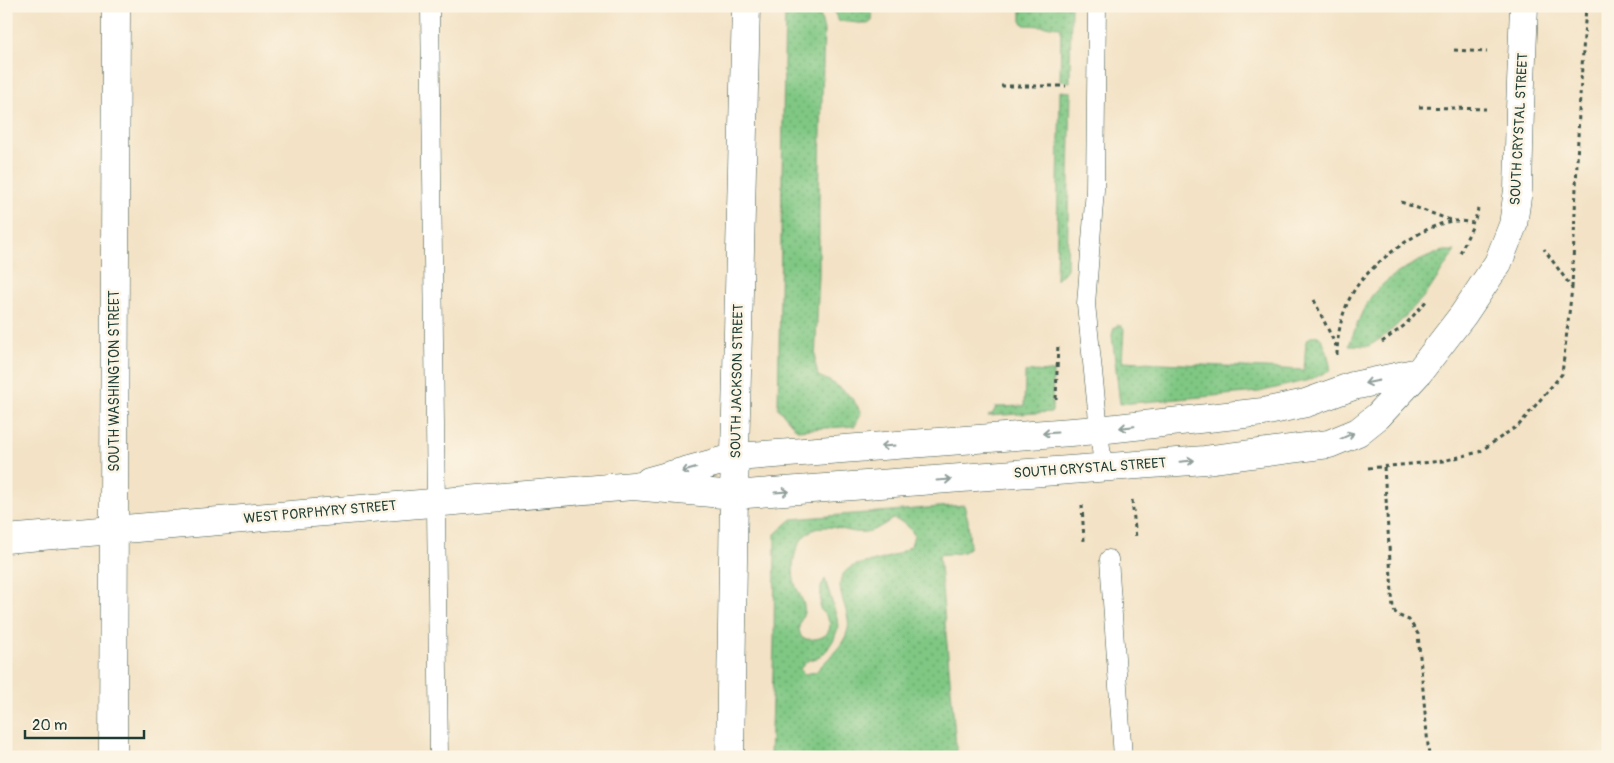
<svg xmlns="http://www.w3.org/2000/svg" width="1614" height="763" viewBox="0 0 1614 763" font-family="Pangolin,sans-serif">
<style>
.green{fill:url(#green-dots);stroke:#4f825c;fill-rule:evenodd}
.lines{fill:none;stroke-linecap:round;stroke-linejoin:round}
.lane-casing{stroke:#3f564a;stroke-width:19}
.street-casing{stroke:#3f564a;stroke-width:29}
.path{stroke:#3f564a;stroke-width:3;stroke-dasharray:4 4;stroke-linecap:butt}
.lane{stroke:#fff;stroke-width:18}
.street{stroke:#fff;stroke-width:28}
.oneway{stroke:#8f9e9a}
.labels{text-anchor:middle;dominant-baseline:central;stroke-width:5;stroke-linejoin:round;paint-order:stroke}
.street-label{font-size:14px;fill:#1f3d34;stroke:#fcf5e5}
</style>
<defs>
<pattern id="green-dots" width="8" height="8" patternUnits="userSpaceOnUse" patternTransform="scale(1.25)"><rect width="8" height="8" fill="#7fc783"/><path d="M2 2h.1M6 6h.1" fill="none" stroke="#67a36c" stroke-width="1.8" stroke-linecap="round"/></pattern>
</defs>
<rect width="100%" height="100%" fill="#fcf5e5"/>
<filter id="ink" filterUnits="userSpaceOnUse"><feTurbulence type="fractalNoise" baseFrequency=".02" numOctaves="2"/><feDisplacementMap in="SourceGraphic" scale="10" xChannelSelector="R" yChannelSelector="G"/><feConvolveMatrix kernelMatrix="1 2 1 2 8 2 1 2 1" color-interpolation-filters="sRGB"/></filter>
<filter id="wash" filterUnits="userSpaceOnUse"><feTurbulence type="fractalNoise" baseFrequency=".0096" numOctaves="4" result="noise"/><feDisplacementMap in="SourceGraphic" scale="20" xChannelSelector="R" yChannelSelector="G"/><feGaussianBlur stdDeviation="1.12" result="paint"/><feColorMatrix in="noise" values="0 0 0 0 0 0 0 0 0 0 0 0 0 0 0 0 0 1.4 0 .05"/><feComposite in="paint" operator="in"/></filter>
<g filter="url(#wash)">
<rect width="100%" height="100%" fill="#f3e2c5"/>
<path class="green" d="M785 6H818L824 30 819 199V275L815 362 818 376C836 383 855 396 861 414L855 426 797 430 778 408Z
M832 6H873L872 21 868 24 838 21Z
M1021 6H1071L1070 82 1060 81 1061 27 1024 25 1021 20Z
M1060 91 1071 92 1067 269 1062 275 1056 280Z
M1443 251H1455L1428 292 1397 325 1383 337 1369 346 1349 345C1356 328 1362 307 1374 293 1392 273 1418 260 1443 251Z
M1117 325 1122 326 1124 329 1122 361 1304 370 1306 341C1308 339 1310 337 1313 336 1325 331 1329 362 1331 370L1309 380 1259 392 1120 404 1112 335 1114 328Z
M1030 371 1053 372 1052 412 988 416 993 413 996 407 1024 406 1025 376V373Z
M964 505 968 520 970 547C963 556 949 553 939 555L957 757H770L774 643 775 534 792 519ZM893 519 905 523 908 527 910 528 914 535 911 546C902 552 893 556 883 559 872 563 856 562 847 570 829 585 852 611 848 629 844 647 827 658 816 672L804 674 800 669 807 661 820 657 827 650 834 639 838 628 837 618 825 579 821 587 820 609C823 612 826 615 828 619 836 637 814 642 802 638 793 621 809 618 803 602 801 596 797 590 795 584 789 562 797 529 824 527 838 526 851 534 865 532 876 531 884 524 893 519Z"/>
</g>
<g filter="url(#ink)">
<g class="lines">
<defs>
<path id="lane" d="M430 6 439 757
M1097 6 1095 190 1086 304 1103 468
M1109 559 1123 757"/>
<path id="street" d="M649 481 736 457 1098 430 1263 412 1306 403 1353 386 1419 372
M6 539 633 486 734 495 771 492 1205 460 1329 444 1358 432 1378 416 1419 372 1463 315 1498 263 1513 225 1518 190 1520 109 1524 6
M113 757 116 6
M730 757 734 495 746 6"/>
</defs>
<use href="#lane" class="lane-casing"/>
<use href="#street" class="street-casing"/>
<path class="path" d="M1454 50 1487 52
M1001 86H1066
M1419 107 1486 109
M1401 202 1453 221
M1460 253 1473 225
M1572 288 1579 112 1586 6
M1314 300 1336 346
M1382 342 1405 325 1428 299
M1337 355C1337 332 1343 306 1357 286 1374 262 1424 223 1455 221 1461 221 1468 222 1474 223L1478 209
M1056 399 1058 343
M1384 467 1393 609 1397 615 1409 620 1418 634 1429 757
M1368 468 1443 461 1479 452 1519 425 1562 374 1572 288 1544 249
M1132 500 1136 538
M1082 505 1084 541
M1385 757 1388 753"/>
<use href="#lane" class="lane"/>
<use href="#street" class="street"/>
</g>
<defs><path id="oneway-shaft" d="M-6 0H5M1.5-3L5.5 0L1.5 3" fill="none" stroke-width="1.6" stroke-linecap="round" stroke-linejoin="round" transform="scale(1.25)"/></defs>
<g class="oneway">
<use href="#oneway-shaft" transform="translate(1372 382) rotate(169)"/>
<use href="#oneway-shaft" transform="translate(1127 427) rotate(174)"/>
<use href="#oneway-shaft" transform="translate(1050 433) rotate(176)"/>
<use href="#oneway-shaft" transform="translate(1347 436) rotate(-24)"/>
<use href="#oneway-shaft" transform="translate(888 446) rotate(176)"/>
<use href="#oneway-shaft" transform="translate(1187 461) rotate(-5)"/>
<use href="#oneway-shaft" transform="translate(689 470) rotate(164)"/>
<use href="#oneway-shaft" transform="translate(944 480) rotate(-4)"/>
<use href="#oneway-shaft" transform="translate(782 492) rotate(-4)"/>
</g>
</g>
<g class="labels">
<g class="street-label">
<text transform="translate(1519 129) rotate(-87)">SOUTH CRYSTAL STREET</text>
<text transform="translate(114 381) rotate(-90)">SOUTH WASHINGTON STREET</text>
<text transform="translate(737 381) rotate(-89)">SOUTH JACKSON STREET</text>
<text transform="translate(1090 468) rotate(-4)">SOUTH CRYSTAL STREET</text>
<text transform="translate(320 512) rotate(-5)">WEST PORPHYRY STREET</text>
</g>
</g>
<rect width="1614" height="763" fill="none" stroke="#fcf5e5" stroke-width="25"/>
<path d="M25 730v8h119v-8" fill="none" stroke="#1f3d34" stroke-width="2.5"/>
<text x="32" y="730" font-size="15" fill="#1f3d34" stroke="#fcf5e5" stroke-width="4" paint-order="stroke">20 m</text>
</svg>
